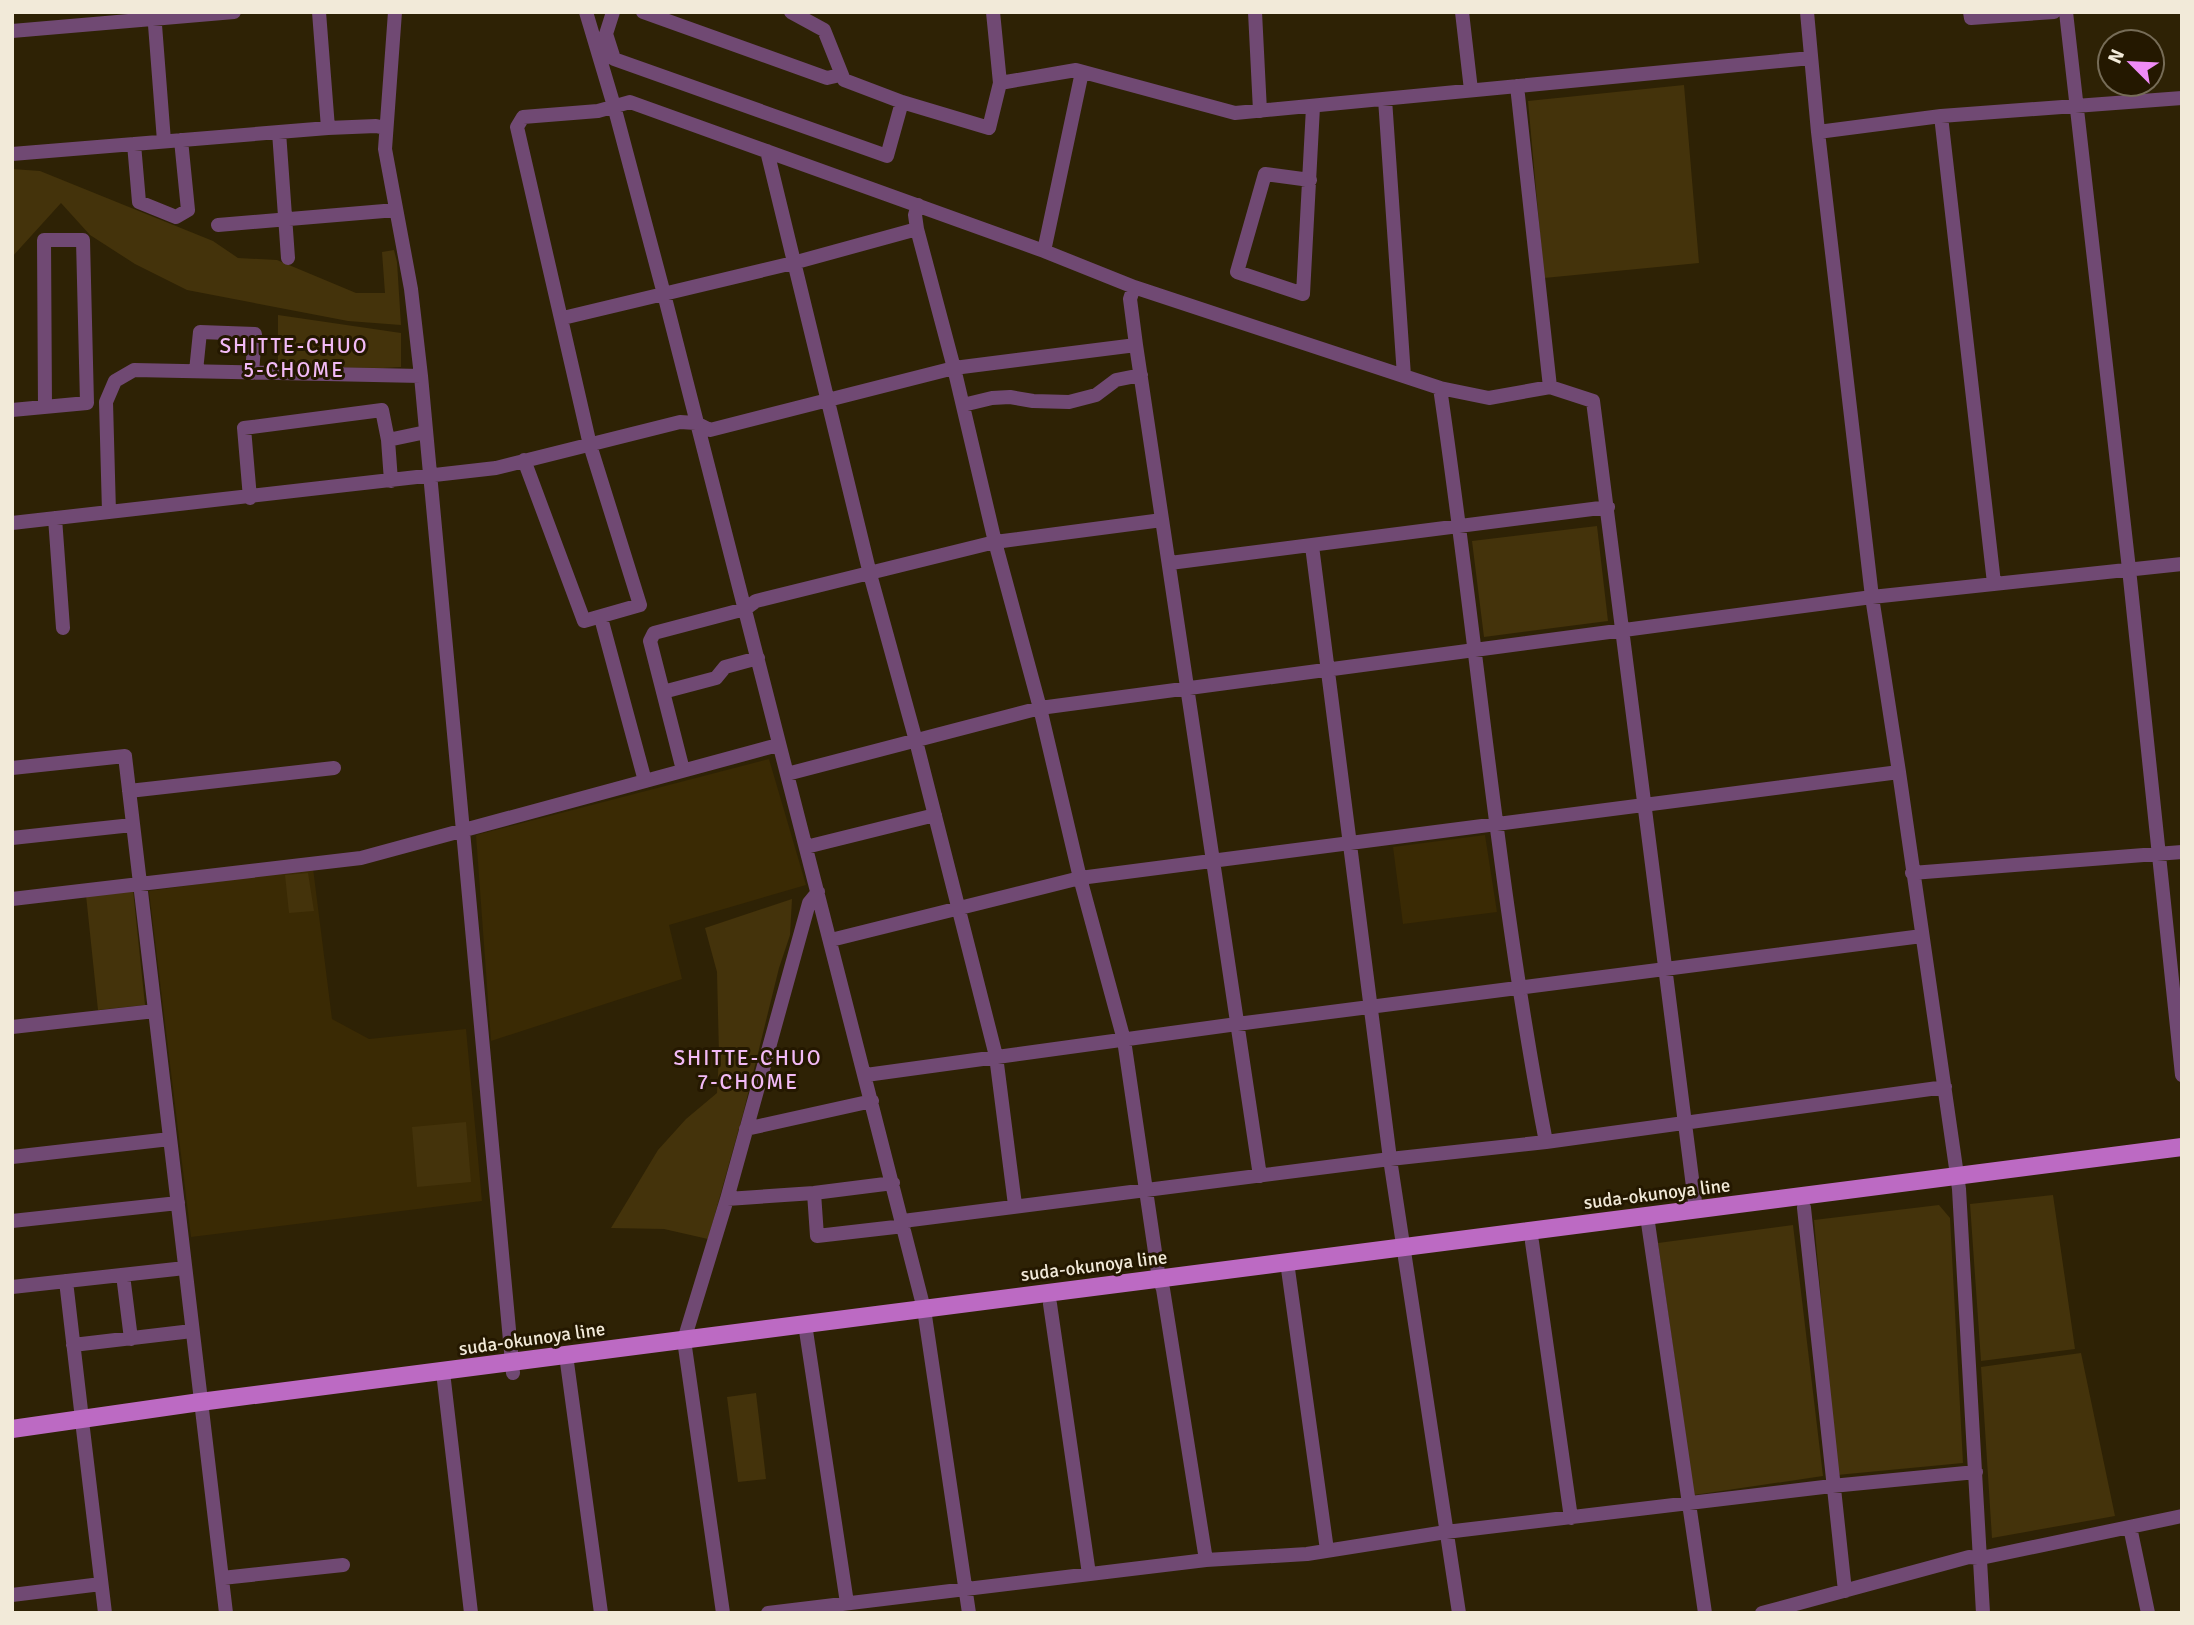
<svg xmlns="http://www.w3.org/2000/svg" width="2194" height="1625" viewBox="0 0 2194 1625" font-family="Signika,sans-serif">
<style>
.built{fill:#3a2a04}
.green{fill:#44330b}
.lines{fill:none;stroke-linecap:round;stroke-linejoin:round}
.minor{stroke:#704973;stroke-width:14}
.major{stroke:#bc6ac3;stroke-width:18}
.labels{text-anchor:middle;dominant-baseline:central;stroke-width:6;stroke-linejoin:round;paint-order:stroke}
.street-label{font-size:19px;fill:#f2ead9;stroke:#241800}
.neighbourhood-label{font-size:21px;letter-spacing:2px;fill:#f2baf6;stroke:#241800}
</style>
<rect width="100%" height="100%" fill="#2e2205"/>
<path class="built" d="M769 759 806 885 669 925 682 979 491 1041 476 835Z
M1485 835 1497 912 1403 924 1393 847Z
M313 868 332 1019 369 1039 466 1029 482 1201 191 1237 149 891Z"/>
<path class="green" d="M1684 85 1699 263 1544 278 1528 101Z
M12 169 40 171 213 241 238 258 277 260 356 293H385L382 252 394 250 397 262 401 325 348 321 187 290 135 264 90 235 61 203 12 257Z
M278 315 401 333V367L383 368 278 367Z
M1597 526 1608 621 1484 637 1472 541Z
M308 873 314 911 289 913 285 875Z
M133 890 145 1005 98 1010 86 895Z
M792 899 790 935 779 968 743 1114 708 1239 664 1229 611 1228 658 1150 686 1119 717 1093 719 1055 717 972 705 928Z
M466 1122 471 1182 417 1187 412 1127Z
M2053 1195 2075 1349 1981 1361 1970 1204Z
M1939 1205 1950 1218 1963 1463 1837 1475 1814 1220Z
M1793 1225 1823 1476 1694 1495 1658 1243Z
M2081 1353 2115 1516 1992 1538 1981 1367Z
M756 1393 766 1479 738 1482 727 1397Z"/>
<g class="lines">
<path class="minor" d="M154 12 164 141
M319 12 328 128
M395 12 385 149 411 289 421 376 513 1373
M586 12 614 106 664 294 924 1309 969 1613
M613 12 606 34 614 59 887 156 902 102
M643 12 827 78 840 75
M791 12 824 30 844 80 902 102 989 128 1000 83 1076 70 1235 113 1811 58
M993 12 1000 83
M1255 12 1260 111
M1462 12 1471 90
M1807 12 1818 132 1872 597 1899 772 1959 1189 1983 1613
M1970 12 1971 18 2054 12
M2066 12 2129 569 2182 1075
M12 31 234 12
M1517 86 1550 387
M1385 99 1404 376
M1941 116 1994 583
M279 132 288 258
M1818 132 1941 116 2182 98
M134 144 139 202 176 217 188 210 181 140
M767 151 870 574 916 741 996 1056 1015 1205
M12 154 328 128 376 126 385 128
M1310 180 1265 174 1237 272 1303 294 1313 107
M918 205 915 215 917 229 954 368 995 542 1040 708 1080 878 1124 1040 1159 1279 1163 1289 1206 1560
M218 225 396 210
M1044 251 1082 72
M1134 287 1130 299 1136 345 1260 1176
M563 318 793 263 917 229
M196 371 200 332 255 334 252 373
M1440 388C1477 639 1498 893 1546 1142
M963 405 992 398 1010 397 1033 401 1069 402 1096 395 1116 380 1141 375
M12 410 87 403 83 240H44L45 407
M388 440 426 432
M524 460 584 621 640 605 590 445 517 127 523 117 598 111 630 102 1044 251 1134 287 1440 388 1489 398 1550 387 1593 401 1696 1210
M250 498 244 428 382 410 388 440 391 481
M109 512 106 402 115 381 134 370 421 376
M55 518 63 628
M12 523 496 468 680 422 696 423 710 430 954 368 1136 345
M1312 546 1390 1159 1459 1613
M1170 563 1608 507
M601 618 645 781
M663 692 716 678 725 667 758 658
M12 768 125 756 226 1613
M683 770 650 641 654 633 745 609 756 601 995 542 1162 520
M787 774 1040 708 1872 597 2182 564
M129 791 334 768
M12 838 132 825
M806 847 935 815
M1912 873 2182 852
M12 899 361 858 778 745
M831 940 1080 878 1899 772
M12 1027 155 1011
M866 1075 1237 1024 1922 936
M746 1129 872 1101
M12 1157 170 1139
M814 1193 817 1236 904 1226
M727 1199 814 1193 893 1183
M1804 1208 1845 1591
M1647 1216 1705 1613
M12 1221 178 1203
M903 1221 1390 1159 1546 1142 1945 1087
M1532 1242 1571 1518
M1287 1262 1327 1550
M123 1275 131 1339
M66 1281 82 1419
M12 1287 185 1268
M1050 1304 1089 1574
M805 1324 847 1603
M73 1345 192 1331
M566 1355 601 1613
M443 1372 471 1613
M83 1429 105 1613
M2130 1527 2148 1613
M222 1578 343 1565
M12 1595 101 1584
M723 1613 684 1340 727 1199 809 903 818 892
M768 1613 1206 1560 1307 1554 1446 1532 1832 1486 1976 1472
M1762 1613 1969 1557 1981 1558 2182 1516"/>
<path class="major" d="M12 1429 200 1402 2182 1147"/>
</g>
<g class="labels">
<g class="street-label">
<text transform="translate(1657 1194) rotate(-7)">suda-okunoya line</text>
<text transform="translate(1094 1266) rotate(-7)">suda-okunoya line</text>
<text transform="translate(532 1339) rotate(-8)">suda-okunoya line</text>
</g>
<g class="neighbourhood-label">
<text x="294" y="346">SHITTE-CHUO<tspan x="294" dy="24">5-CHOME</tspan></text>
<text x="748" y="1058">SHITTE-CHUO<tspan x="748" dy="24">7-CHOME</tspan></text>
</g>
</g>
<rect width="2194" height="1625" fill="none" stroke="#f2ead9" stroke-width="28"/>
<g transform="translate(2131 63) rotate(294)"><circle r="33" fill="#241800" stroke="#766c57" stroke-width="2"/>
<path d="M0-5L12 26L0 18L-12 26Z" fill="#ef8bf7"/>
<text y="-10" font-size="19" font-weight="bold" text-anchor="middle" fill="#f2ead9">N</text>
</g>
</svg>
